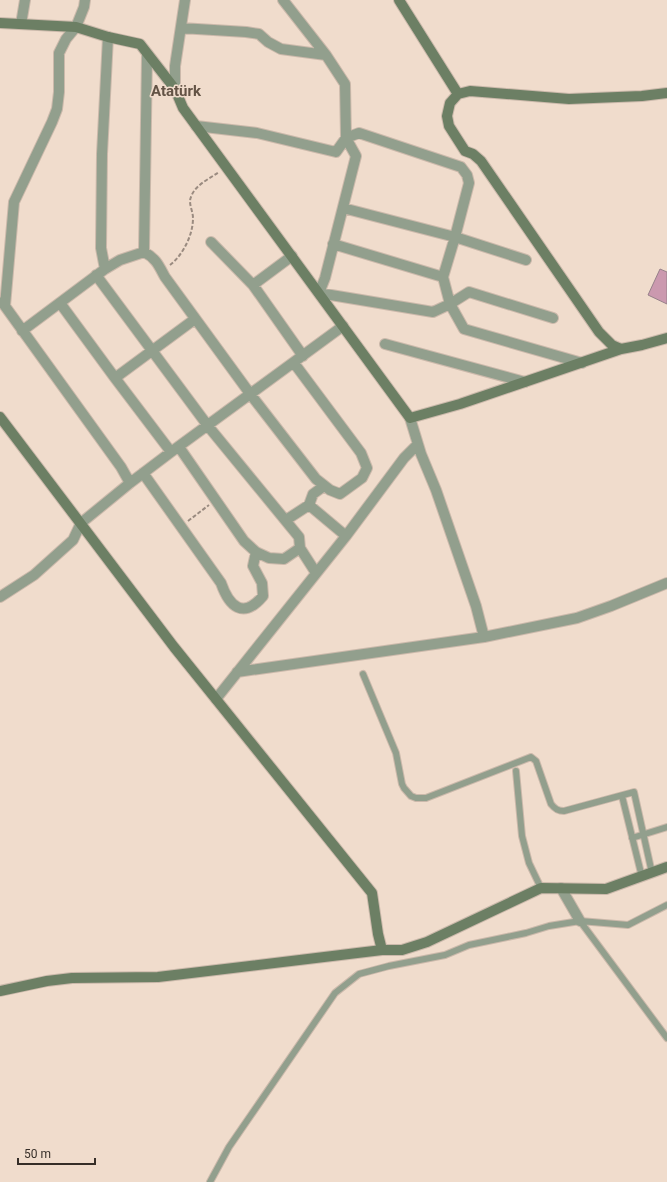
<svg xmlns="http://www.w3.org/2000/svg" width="667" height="1182" viewBox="0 0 667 1182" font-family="Roboto,sans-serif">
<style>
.building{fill:#cb99af;stroke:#97818a}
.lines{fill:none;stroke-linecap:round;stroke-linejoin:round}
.lane-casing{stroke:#cbb9ab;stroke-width:8}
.street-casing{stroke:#cbb9ab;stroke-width:12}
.secondary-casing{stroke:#cbb9ab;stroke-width:12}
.path{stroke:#9a8b80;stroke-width:2;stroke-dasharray:4 2;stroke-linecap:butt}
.lane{stroke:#929f8d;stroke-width:6}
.street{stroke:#929f8d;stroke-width:10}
.secondary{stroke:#6c7f64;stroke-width:10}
.labels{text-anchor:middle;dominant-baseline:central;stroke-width:3;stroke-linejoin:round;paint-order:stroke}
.district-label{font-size:15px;font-weight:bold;fill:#635345;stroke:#f0dccc}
</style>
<rect width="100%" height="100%" fill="#f0dccc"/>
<path class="building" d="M660 269 667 272V304L648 295Z"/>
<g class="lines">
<defs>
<path id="lane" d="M363 674 396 753 402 784 404 788 411 796 416 798H426L531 757 536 761 551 804C555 809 558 811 564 811L634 792 652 873
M516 771 522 836 529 863 541 888
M622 796 642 877
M632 838 667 827
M580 921 667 1038
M210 1182 229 1147 335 993 359 974 389 966 445 955 469 945 526 933 549 926 580 921 628 925 667 905"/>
<path id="street" d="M283 0 326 55 345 84 346 138 356 156 325 278 319 293 433 312 450 304 469 292 553 318
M21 24 25 0
M181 28 246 32 259 34 268 42 281 49 326 55
M175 89V66L185 0
M196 126 257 133 336 152 346 138 359 133 461 167 467 175 469 183 455 237 443 277 450 304 464 329 582 363
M343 208 455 237 526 260
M211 242 253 285 303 356
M333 244 443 277
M144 252 147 55
M105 269 101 248 102 154 108 37
M96 275 208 426 299 537 300 548 284 559 269 558 256 552 244 541 179 447
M253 285 292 256
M2 302 121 467 130 483
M60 303 115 378 171 452
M5 306 14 202 52 122 57 109 59 92V53L66 39 76 27 84 7 85 0
M22 331 105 269 120 260 144 252C156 258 159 266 165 277L251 395 316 479 330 490 340 494 362 478 367 468 361 453 294 363
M385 344 525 382
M115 378 195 319
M410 418 421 454 436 490 476 606 484 637
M143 473 221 583C229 606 243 620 263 596L262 583 253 566 256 552
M309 505 313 494 324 486
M286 520 309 505 346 536
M300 548 316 573
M0 597 34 575 73 540 81 523 130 483 171 452 343 326
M237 672 484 637 577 618 611 606 667 583
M216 699 346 536 404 458 418 444
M561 888 580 921"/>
<path id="secondary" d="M399 0 458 94
M0 23 76 27 108 37 140 44 175 89 183 108 410 418 460 404 621 349 642 345 667 338
M621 349 612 345 599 332 481 161 473 154 465 151 449 126 447 116 450 103 458 94 470 91 569 99 642 96 667 93
M0 417 174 647 372 893 378 934 382 950H402L427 942 541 888 606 889 667 867
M0 991 47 981 72 978 158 977 382 950"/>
</defs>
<use href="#lane" class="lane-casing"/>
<use href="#street" class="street-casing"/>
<use href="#secondary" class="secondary-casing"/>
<path class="path" d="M170 265C183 255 193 235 193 218 193 211 188 203 191 197 195 185 209 179 219 172
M188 521 209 505"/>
<use href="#lane" class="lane"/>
<use href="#street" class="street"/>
<use href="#secondary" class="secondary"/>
</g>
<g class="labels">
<g class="district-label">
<text x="176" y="91">Atatürk</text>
</g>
</g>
<path d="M18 1158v6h77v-6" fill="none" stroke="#362e28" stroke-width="2"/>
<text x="24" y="1158" font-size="12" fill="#362e28" stroke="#f0dccc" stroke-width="3" paint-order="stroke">50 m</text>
</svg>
